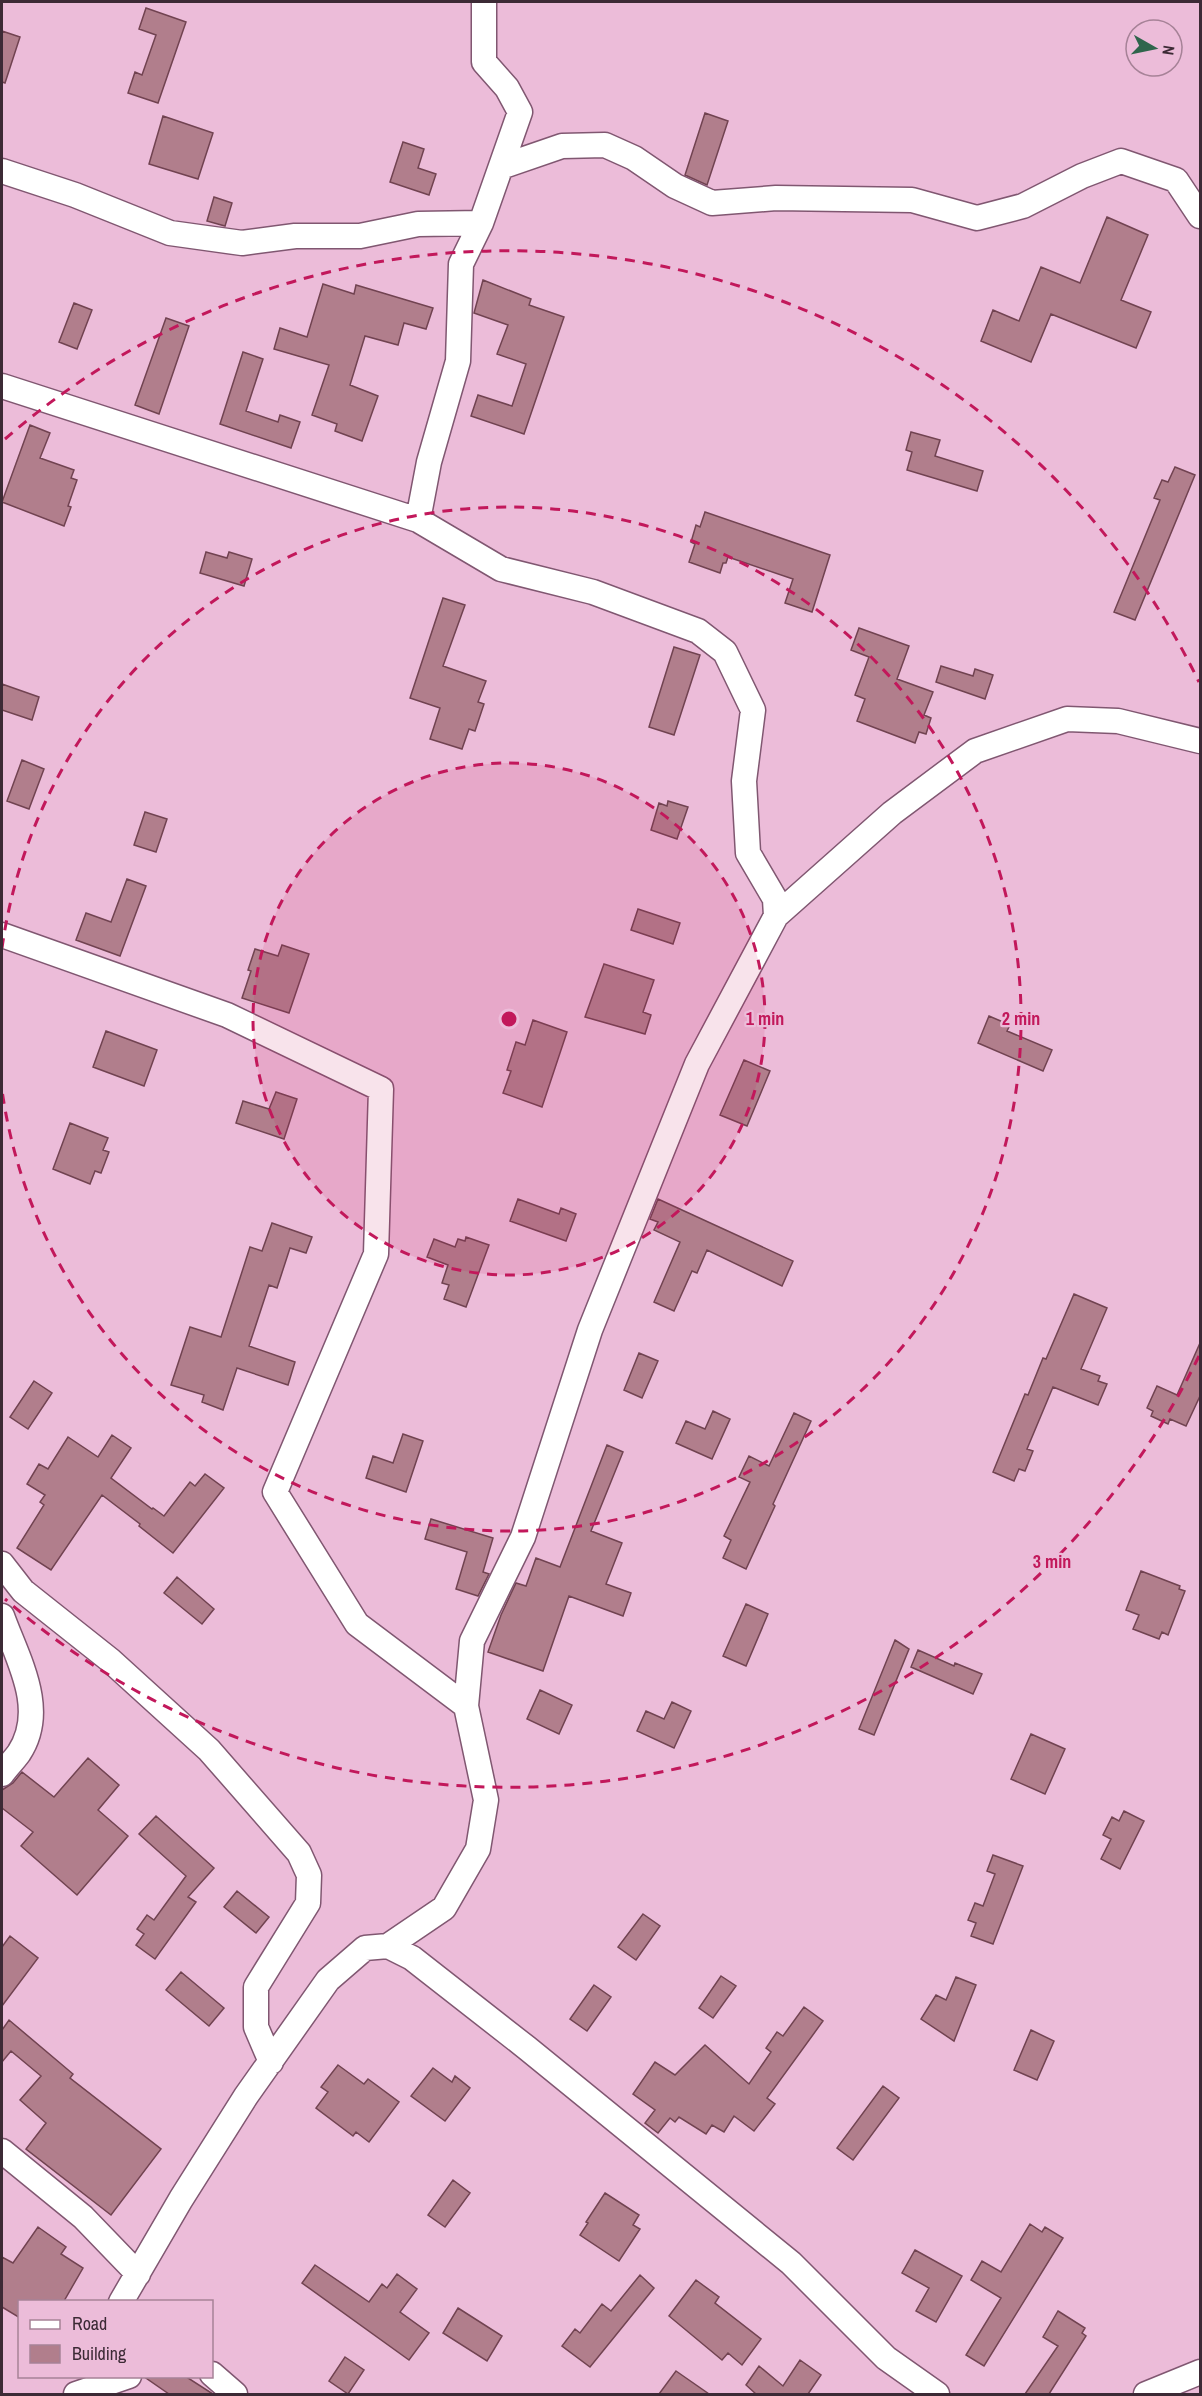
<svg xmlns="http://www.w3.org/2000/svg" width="1202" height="2396" viewBox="0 0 1202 2396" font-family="'Archivo Narrow',sans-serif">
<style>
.building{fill:#b17e8c;stroke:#714351;stroke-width:1.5}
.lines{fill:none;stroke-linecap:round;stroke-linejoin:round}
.street-casing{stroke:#805771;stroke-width:27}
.street{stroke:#fff;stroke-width:24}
.ring{fill:none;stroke:#c2185b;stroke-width:3;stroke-dasharray:10 8}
.centre{fill:#c2185b;stroke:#ecbcd9;stroke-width:3}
.ring-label{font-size:18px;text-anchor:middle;font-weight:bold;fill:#c2185b;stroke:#ecbcd9;stroke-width:4.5;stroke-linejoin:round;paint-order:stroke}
</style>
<rect width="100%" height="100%" fill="#ecbcd9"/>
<path class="building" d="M146 8 186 22 158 103 128 93 135 72 142 75 156 35 139 29Z
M2 31 20 37 5 83 2 82Z
M705 113 728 121 707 185 685 175Z
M163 116 213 133 198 179 149 164Z
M403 142 424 149 418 168 436 174 429 195 390 182Z
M214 197 232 203 225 226 207 221Z
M1107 217 1148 235 1121 300 1151 312 1136 348 1051 314 1031 362 981 341 993 310 1019 321 1041 267 1080 283Z
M483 280 531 299 529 305 564 317 524 434 471 416 478 395 512 406 526 364 497 354 508 325 474 313Z
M323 284 354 294 356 285 433 308 426 329 404 323 398 345 365 336 350 385 378 396 362 441 335 431 337 424 312 415 329 365 274 349 280 328 307 337Z
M74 303 92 310 77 349 59 342Z
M166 318 189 326 159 414 135 405Z
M243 352 263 359 246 411 278 422 280 415 300 422 291 448 220 424Z
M30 425 50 433 40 458 74 470 71 478 77 480 68 506 71 507 64 526 2 502Z
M911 432 940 440 935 456 983 471 977 491 907 470 912 452 906 450Z
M1175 467 1195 475 1135 620 1114 612 1160 500 1154 498 1162 480 1168 482Z
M705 512 830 555 812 612 785 603 793 579 728 557 726 563H723L720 573 689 562 695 544 691 542 696 525 700 527Z
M206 552 227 558 229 552 252 559 244 586 200 573Z
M443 598 465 605 443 666 486 681 478 702 484 704 475 731 469 729 462 749 430 739 440 708 410 698Z
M859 628 909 646 897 679 933 692 924 715 931 718 926 734 919 732 915 743 857 721 865 699 855 695 869 657 851 650Z
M674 647 700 655 674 735 649 727Z
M941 666 973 676 975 669 993 675 985 699 936 682Z
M2 684 39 697 32 720 2 710Z
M22 760 44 769 29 809 7 801Z
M668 801 688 807 677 839 651 830 659 803 667 806Z
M145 812 167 819 156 852 134 845Z
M127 879 146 886 120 956 76 940 86 913 111 922Z
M638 909 680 923 673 944 631 930Z
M282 945 309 954 289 1013 242 998 251 971 248 970 255 949 278 956Z
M604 964 654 980 643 1012 651 1015 645 1034 585 1017Z
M989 1016 1010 1025 1007 1031 1052 1050 1043 1071 978 1043Z
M533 1020 567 1032 542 1107 503 1093 511 1071 507 1070 516 1042 525 1045Z
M106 1031 157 1050 144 1086 93 1067Z
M744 1060 770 1071 747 1126 720 1115Z
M276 1092 297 1099 284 1139 236 1123 243 1101 269 1109Z
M70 1123 108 1138 103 1150 109 1152 101 1173 95 1171 90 1184 53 1169Z
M518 1199 559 1214 561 1208 576 1214 566 1241 510 1221Z
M658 1199 793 1261 782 1286 707 1250 697 1273 692 1271 674 1311 654 1302 680 1242 654 1230 658 1222 650 1219Z
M272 1223 312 1237 306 1253 290 1248 277 1288 269 1285 249 1346 295 1362 288 1385 237 1368 223 1410 202 1402 204 1395 171 1385 190 1327 221 1337 250 1247 262 1251Z
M466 1237 489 1245 466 1307 444 1299 449 1285 442 1283 448 1265 427 1257 434 1239 455 1247 458 1239 465 1241Z
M1074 1294 1107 1308 1081 1369 1100 1376 1098 1381 1107 1384 1098 1405 1053 1387 1027 1449 1033 1451 1025 1471 1019 1469 1014 1481 993 1472 1025 1394 1028 1395 1043 1358 1046 1359Z
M1200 1343V1396L1186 1426 1170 1419 1168 1424 1151 1416 1153 1411 1147 1408 1157 1386 1177 1395Z
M639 1353 658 1361 642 1398 624 1390Z
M34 1381 52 1393 28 1429 10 1417Z
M713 1411 730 1419 712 1459 676 1443 686 1421 705 1429Z
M794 1413 811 1421 773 1504 775 1506 746 1569 723 1558 731 1540 724 1536 750 1482 739 1477 749 1456 769 1466Z
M403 1434 423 1441 406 1492 366 1478 373 1456 393 1463Z
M112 1435 131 1448 111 1478 152 1509 153 1508 164 1516 190 1482 195 1486 205 1474 224 1488 173 1553 139 1526 140 1524 102 1495 51 1570 17 1548 44 1505 40 1502 45 1495 27 1484 39 1464 48 1469 68 1437 98 1457Z
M607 1445 623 1452 591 1531 622 1543 606 1584 631 1593 623 1616 569 1596 543 1671 488 1652 501 1615 516 1583 526 1586 536 1558 560 1567Z
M431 1519 493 1538 483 1572 489 1574 478 1596 456 1589 467 1552 425 1539Z
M1141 1571 1180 1586 1179 1589 1185 1591 1168 1635 1162 1632 1159 1639 1133 1629 1139 1615 1126 1610Z
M177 1577 214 1609 202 1624 164 1593Z
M746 1604 768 1614 746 1666 723 1656Z
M895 1640 909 1649 874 1735 859 1729Z
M918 1650 954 1666 955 1663 982 1674 973 1694 911 1667Z
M540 1690 572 1705 559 1734 527 1719Z
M672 1702 691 1711 674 1748 637 1731 646 1711 664 1719Z
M1031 1734 1065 1749 1045 1794 1011 1779Z
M88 1758 119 1785 98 1810 128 1836 77 1895 21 1846 33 1832 2 1808V1790L13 1783 22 1772 54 1797Z
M1124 1811 1144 1821 1120 1869 1101 1859 1111 1839 1103 1835 1112 1817 1119 1821Z
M156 1816 214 1868 188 1897 196 1902 155 1959 136 1945 144 1934 137 1929 147 1915 154 1920 186 1876 139 1834Z
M993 1855 1023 1866 993 1944 971 1936 976 1923 968 1920 975 1903 983 1906 995 1874 987 1871Z
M237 1891 269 1917 256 1933 224 1907Z
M643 1914 660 1926 636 1960 618 1947Z
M10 1936 38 1958 2 2006V1947Z
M181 1972 224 2008 209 2026 166 1990Z
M721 1976 736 1986 713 2018 699 2008Z
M956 1977 976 1985 954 2041 921 2019 936 1995 946 2000Z
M594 1985 611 1997 587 2031 570 2019Z
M804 2007 823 2021 767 2098 775 2104 754 2131 734 2116 724 2132 712 2125 706 2134 679 2117 675 2122 670 2118 658 2133 645 2123 655 2110 633 2094 655 2062 675 2075 705 2045 749 2084 771 2052 766 2048 777 2032 783 2036Z
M9 2020 73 2074 70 2078 161 2149 111 2215 26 2149 46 2123 20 2100 41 2076 11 2051 2 2062V2030Z
M1031 2030 1054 2041 1037 2080 1014 2070Z
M338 2065 364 2084 368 2079 399 2102 369 2142 356 2132 353 2136 316 2108 328 2092 321 2087Z
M433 2068 452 2082 455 2076 470 2088 445 2121 411 2096Z
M883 2086 899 2098 853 2160 837 2148Z
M453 2180 470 2193 445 2227 428 2215Z
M605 2193 639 2215 633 2225 640 2229 619 2261 580 2235 588 2223 586 2222Z
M1030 2224 1042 2232 1045 2227 1063 2238 984 2366 966 2355 1001 2298 971 2280 982 2261 1001 2272Z
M38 2227 66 2247 61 2254 83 2268 64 2301H20V2318L2 2307V2257L13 2263Z
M915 2250 962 2276 936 2322 916 2311 929 2288 902 2273Z
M315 2265 369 2302 382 2284 387 2288 397 2274 417 2289 400 2312 429 2333 409 2360 302 2283Z
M640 2275 654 2288 590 2367 562 2346 575 2329 580 2333 602 2304 611 2311Z
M696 2280 719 2297 715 2303 761 2339 742 2365 728 2353 722 2360 669 2316Z
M458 2308 502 2336 487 2361 443 2333Z
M1058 2311 1085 2328 1082 2333 1086 2336 1049 2394H1025L1058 2346 1043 2337Z
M345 2357 364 2370 348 2394 329 2381Z
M800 2360 821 2375 808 2394H756L746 2385 759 2366 783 2386Z
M676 2371 709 2394H659Z
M143 2376H185L213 2394H169Z"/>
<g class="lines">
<defs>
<path id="street" d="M501 167 562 146 605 145 634 158 675 186 712 203 776 198 912 200 977 218 1023 206 1082 176 1121 161 1176 180 1200 216
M2 171 75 195 170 233 242 243 295 236H360L418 224 481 223
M2 386 418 520 501 569 593 592 698 631 725 652 753 710 744 781 748 853 775 899 776 916
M418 520 429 462 458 361 461 264 481 223 520 112 507 88 484 62V2
M2 935 227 1015 381 1089 376 1254 275 1492 357 1624 466 1706
M2 1564 23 1591 110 1660 209 1750 299 1853 309 1875 308 1903 256 1987V2027L271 2062
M2 1616C17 1658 48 1709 19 1753 14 1760 7 1767 2 1774
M388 1946 444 1908 478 1849 486 1800 466 1706 472 1641 523 1537 590 1330 697 1064 776 916 892 813 975 751 1067 719 1118 721 1200 741
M2 2151 83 2217 138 2274
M121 2302 181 2199 246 2096 328 1980 365 1948 388 1946 412 1958 527 2048 791 2263 886 2358 937 2394
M212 2374 235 2394
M76 2394 129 2376
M1146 2394 1200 2372"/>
</defs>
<use href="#street" class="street-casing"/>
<use href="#street" class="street"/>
</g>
<circle cx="509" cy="1019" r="256" fill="#c2185b" fill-opacity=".12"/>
<g class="ring">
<circle cx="509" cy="1019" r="256"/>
<path d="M2 948A512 512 0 1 1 2 1090"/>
<path d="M1199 1356A768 768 0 0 1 5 1599M5 439A768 768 0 0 1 1199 682"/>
</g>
<circle cx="509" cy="1019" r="9" class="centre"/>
<g class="ring-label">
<text x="765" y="1025">1 min</text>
<text x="1021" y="1025">2 min</text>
<text x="1052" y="1568">3 min</text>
</g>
<rect width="1202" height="2396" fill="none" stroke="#3c2a35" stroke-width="6"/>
<rect x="18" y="2300" width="195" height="78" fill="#ecbcd9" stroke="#a68297" stroke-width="1.5"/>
<rect x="30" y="2320" width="30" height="9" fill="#ffffff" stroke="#a68297" stroke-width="1.5"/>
<text x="72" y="2330" font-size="18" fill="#3c2a35">Road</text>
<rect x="30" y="2345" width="30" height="18" fill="#b17e8c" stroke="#a68297" stroke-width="1.5"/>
<text x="72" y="2360" font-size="18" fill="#3c2a35">Building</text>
<g transform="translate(1154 48) rotate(99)"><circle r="28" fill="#ecbcd9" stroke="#a68297" stroke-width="1.5"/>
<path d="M0-4.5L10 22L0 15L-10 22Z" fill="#2f654c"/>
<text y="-9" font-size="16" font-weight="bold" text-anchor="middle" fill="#3c2a35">N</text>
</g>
</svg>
